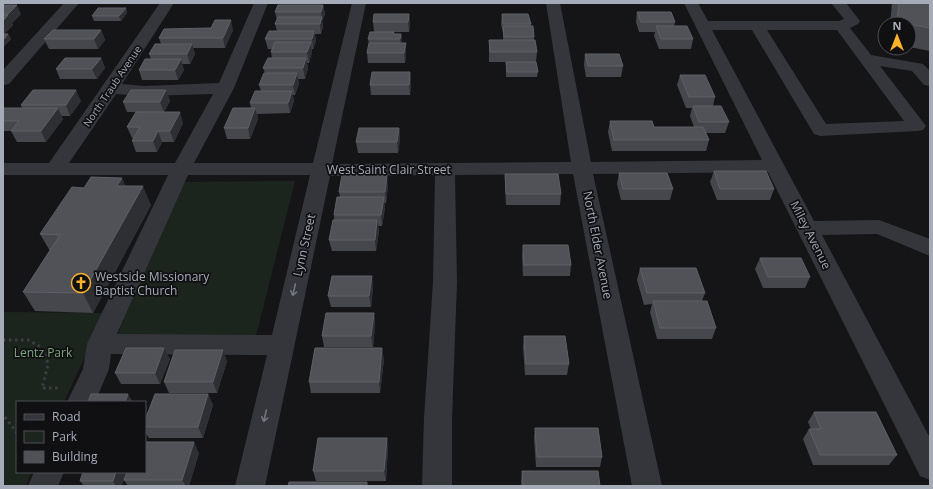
<svg xmlns="http://www.w3.org/2000/svg" width="933" height="489" viewBox="0 0 933 489" font-family="'Open Sans',sans-serif">
<style>
.green{fill:#1c251d}
.lines{fill:none;stroke-linecap:round;stroke-linejoin:round}
.path{stroke:#3b3e43;stroke-width:3;stroke-dasharray:2.5 3.5;stroke-linecap:butt}
.minor{fill:#35363c;fill-rule:evenodd}
.wall{fill:#46474c}
.shaded-wall{fill:#2e2f32}
.building{fill:#515258;stroke:#5e6067}
.oneway{stroke:#737680}
.labels{text-anchor:middle;dominant-baseline:central;stroke-width:3.5;stroke-linejoin:round;paint-order:stroke}
.far-street-label{font-size:10px;fill:#a6abb8;stroke:#101012}
.street-label{font-size:12px;fill:#a6abb8;stroke:#101012}
.poi-label{font-size:12px;fill:#a6abb8;stroke:#101012;text-anchor:start}
.park-label{font-size:12px;fill:#7ca47e;stroke:#101012}
</style>
<rect width="100%" height="100%" fill="#151517"/>
<path class="green" d="M295 181 255 340 115 341 181 182Z
M3 312 105 313 64 402H17V472H32L26 486H3Z"/>
<g class="lines">
<path class="path" d="M3 340H28L39 346 46 355 48 365 42 388H61
M5 417 17 433"/>
<path class="minor" d="M64 3H79L9 84 3 85V70Z
M160 3H174L122 84 144 86 219 83 254 3H268L234 88 194 163H313L352 3H366L332 164H334L571 162 546 3H560L591 162 762 160 684 3H698L708 21H839L844 19 831 3H846L860 21 858 24 850 28 871 55 923 64 930 71V86L924 85 912 71 880 66 926 126 923 130 917 131 820 136 814 134 752 30H712L814 221 879 220 930 239V256L877 234 822 235 930 438V480L920 476 768 172 593 174 662 486H632L573 174 455 175 457 282 452 418V486H422L424 418 433 282 435 175 330 176 265 486H235L267 355 111 354 109 369 95 402H67L83 369 87 344 168 175H3V163H49ZM767 30H837L904 121 826 124ZM116 94 144 96 213 94 175 163H69ZM188 175H310L272 335 117 334Z
M34 472H64L58 486H28Z"/>
</g>
<path class="wall" d="M892 3H930V51L909 47V24H890Z
M3 5 21 14 12 23 13 25 4 34H8L11 39 4 46H3Z
M323 5 325 14 322 21 323 27 321 34H315L316 41 313 49H312V52L309 63H307L308 68 305 79H298L299 84 295 95H293L294 101 290 113 257 114 258 119 250 139H227L224 128 251 108 250 103 261 91 259 85 265 73 263 68 272 58 271 52 273 49H268L265 39 277 31 275 24 277 20 275 12Z
M126 8 127 13 121 21H94L92 16Z
M637 12 675 22 674 26 693 39 691 49H659L654 36 655 32H639L636 22Z
M409 14 410 24 409 32H394V34H401L402 39 401 43 406 54 405 63H368L367 53 369 44 368 39 392 32H374L373 22Z
M502 14 531 24V26L534 37V40L537 52 536 62H489V40H503V33L501 24Z
M101 30 105 40 98 49H49L44 39Z
M233 30 225 48H193L195 54 190 64H182L184 70 178 80H142L139 70 151 59 149 54 161 44 159 38Z
M585 54 623 66 621 77H586L584 65Z
M101 58 105 68 97 79H60L56 69Z
M506 62 538 72 537 77H506Z
M410 72 411 83 410 95H371L370 85Z
M680 75 715 97 713 106 729 122 725 133H706L709 140 706 151H612L608 132 610 121 654 127H694L690 116 692 108H686L677 85Z
M166 90 170 101 164 112 183 123 174 142H162L157 152H136L132 141 134 138H132L127 127 136 112H127L123 102Z
M81 101 70 116H61L63 119 46 142H17L11 131H3V108H22L21 105Z
M399 128 400 139 398 153H358L356 142Z
M714 171 774 189 770 200H717L710 182Z
M619 173 673 189 670 200H621L617 184Z
M505 174 561 194 560 205H506L505 185Z
M125 186 151 205 93 313 35 311 23 292 50 251 40 234 84 188Z
M388 186 386 203H384L385 208 382 226H378L379 231 376 251H332L329 240 334 220V215L340 197 339 192Z
M523 245 571 265 570 276H523L522 256Z
M760 258 810 277 805 288H763L755 269Z
M640 268 705 293 702 301 716 328 712 339H657L650 312 652 304 644 305 637 280Z
M373 287 371 307H331L328 296Z
M374 313 375 324 373 347H324L322 336Z
M524 336 569 364 567 375H525L523 347Z
M170 359 160 384H121L115 373Z
M384 359 380 393H311L309 382Z
M227 361 217 393H169L164 382Z
M208 394 213 405 203 438H149L145 432V420Z
M814 412 897 455 889 465H813L803 439 809 429H811L808 422Z
M535 428 602 457 600 467H536L534 438Z
M388 448 386 481H316L313 471Z
M199 453 189 486H128L124 480 121 486H84L80 481Z
M522 471 600 486H521V481Z"/>
<path class="shaded-wall" d="M17 5 21 14 12 23 13 25 4 34 3 31V21L8 15V14Z
M323 5 325 14 322 21 323 27 321 34 320 24 322 17 321 12Z
M126 8 127 13 121 21 119 16Z
M409 14 410 24 409 32 408 22Z
M231 20 233 30 225 48 223 38Z
M101 30 105 40 98 49 94 39Z
M314 31 316 41 313 49 312 39Z
M8 34 11 39 4 46 3 44V40Z
M401 34 402 39 401 45 400 39Z
M311 42 312 52 309 63 307 52Z
M406 43V54L405 63 404 53Z
M192 44 195 54 190 64 187 54Z
M101 58 105 68 97 79 92 69Z
M306 58 308 68 305 79 303 68Z
M181 59 184 70 178 80 175 70Z
M410 72 411 83 410 95 409 85Z
M297 73 299 84 295 95 293 85Z
M76 90 81 101 70 116 66 105Z
M166 90 170 101 164 112 160 102Z
M292 91 294 101 290 113 288 103Z
M58 108 63 119 46 142 41 131Z
M255 108 258 119 250 139 248 128Z
M180 112 183 123 174 142 170 131Z
M399 128 400 139 398 153 397 142Z
M158 131 162 142 157 152 153 141Z
M387 175 388 186 386 203 385 192Z
M122 178 130 197 117 186Z
M143 186 151 205 93 313 83 293Z
M384 197 385 208 382 226 381 215Z
M377 220 379 231 376 251 375 240Z
M372 276 373 287 371 307 369 296Z
M374 313 375 324 373 347 371 336Z
M164 348 170 359 160 384 155 373Z
M382 348 384 359 380 393 379 382Z
M223 350 227 361 217 393 213 382Z
M128 394 133 402H125Z
M208 394 213 405 203 438 198 427Z
M387 438 388 448 386 481 384 471Z
M194 442 199 453 189 486H186L182 480Z
M116 472H127L121 486H116L113 481Z"/>
<path class="building" d="M899 3H930V28L897 22Z
M3 5H17L8 14H3Z
M278 5H323L321 12H275Z
M98 8H126L119 16H92Z
M637 12H671L675 22H641Z
M374 14H409L408 22H373Z
M502 14H528L531 24H503Z
M3 15H8L3 21Z
M278 17H322L320 24H275Z
M215 20H231L223 38H159L164 29 211 28Z
M503 26H533L534 37H504Z
M656 26H687L693 39H661Z
M53 30H101L94 39H44Z
M269 31H314L312 39H265Z
M370 32H394L393 34H401L400 39H368Z
M3 34H8L3 40Z
M489 40H535L537 52H490Z
M275 42H311L307 52H271Z
M369 43H406L404 53H367Z
M155 44H192L187 54H149Z
M585 54H619L623 66H588Z
M65 58H101L92 69H56Z
M268 58H306L303 68H263Z
M145 59H181L175 70H139Z
M506 62H536L538 72H507Z
M372 72H410L409 85H370Z
M264 73H297L293 85H259Z
M680 75H705L715 97H689Z
M33 90H76L66 105H21Z
M131 90H166L160 102H123Z
M255 91H292L288 103H250Z
M693 106H721L729 122H699Z
M3 108H58L41 131H11L19 121H3Z
M233 108H255L248 128H224Z
M136 112H180L170 131H158L153 141H132L140 127H127Z
M610 121H652L654 127H703L709 140H614Z
M359 128H399L397 142H356Z
M714 171H766L774 189H720Z
M619 173H667L673 189H623Z
M505 174H558L561 194H506Z
M342 175H387L385 192H339Z
M91 177 122 178 117 186H143L83 293 23 292 60 235 40 234 72 187 84 188Z
M337 197H384L381 215H334Z
M333 220H377L375 240H329Z
M523 245H568L571 265H524Z
M760 258H801L810 277H768Z
M640 268H696L705 293H647Z
M332 276H372L369 296H328Z
M653 301H707L716 328H660Z
M326 313H374L371 336H322Z
M524 336H565L569 364H526Z
M126 348H164L155 373H115Z
M315 348H382L379 382H309Z
M175 350H223L213 382H164Z
M91 394H128L125 402H88Z
M155 394H208L198 427H145V420Z
M814 412H876L897 455H820L809 429H821Z
M535 428H598L602 457H537Z
M318 438H387L384 471H313Z
M145 442H194L182 480H124L127 472H145Z
M522 471H598L600 486H523Z
M83 472H116L113 481H80Z
M289 482H367V486H288Z"/>
<defs><path id="oneway-shaft" d="M-6 0H5M1.5-3L5.5 0L1.5 3" fill="none" stroke-width="1.6" stroke-linecap="round" stroke-linejoin="round"/></defs>
<g class="oneway">
<use href="#oneway-shaft" transform="translate(294 290) rotate(103)"/>
<use href="#oneway-shaft" transform="translate(265 416) rotate(103)"/>
</g>
<defs>
<symbol id="church-ring" viewBox="-11 -11 22 22"><circle r="9.5" fill="#101012" stroke="#fbb228" stroke-width="1.5"/><path d="M-1.2-6h2.4v3.5h3.3v2.4h-3.3V6h-2.4V-.1h-3.3v-2.4h3.3Z" fill="#fbb228"/></symbol>
</defs>
<g fill-rule="evenodd">
<use href="#church-ring" x="70" y="272" width="22" height="22"/>
</g>
<g class="labels">
<g class="far-street-label">
<text transform="translate(112 86) rotate(-56)">North Traub Avenue</text>
</g>
<g class="street-label">
<text x="389" y="169">West Saint Clair Street</text>
<text transform="translate(811 235) rotate(63)">Miley Avenue</text>
<text transform="translate(304 245) rotate(-77)">Lynn Street</text>
<text transform="translate(598 245) rotate(79)">North Elder Avenue</text>
</g>
<g class="poi-label">
<text x="95" y="276">Westside Missionary<tspan x="95" dy="14">Baptist Church</tspan></text>
</g>
<g class="park-label">
<text x="43" y="352">Lentz Park</text>
</g>
</g>
<rect width="933" height="489" fill="none" stroke="#a6abb8" stroke-width="8"/>
<rect x="16" y="401" width="130" height="72" fill="#101012" stroke="#4c4e54"/>
<rect x="24" y="414" width="20" height="6" fill="#35363c" stroke="#4c4e54"/>
<text x="52" y="421" font-size="12" fill="#a6abb8">Road</text>
<rect x="24" y="431" width="20" height="12" fill="#1c251d" stroke="#4c4e54"/>
<text x="52" y="441" font-size="12" fill="#a6abb8">Park</text>
<rect x="24" y="451" width="20" height="12" fill="#515258" stroke="#4c4e54"/>
<text x="52" y="461" font-size="12" fill="#a6abb8">Building</text>
<g transform="translate(897 36)"><circle r="19" fill="#101012" stroke="#4c4e54"/>
<path d="M0-3L7 15L0 10L-7 15Z" fill="#fbb228"/>
<text y="-6" font-size="11" font-weight="bold" text-anchor="middle" fill="#a6abb8">N</text>
</g>
</svg>
